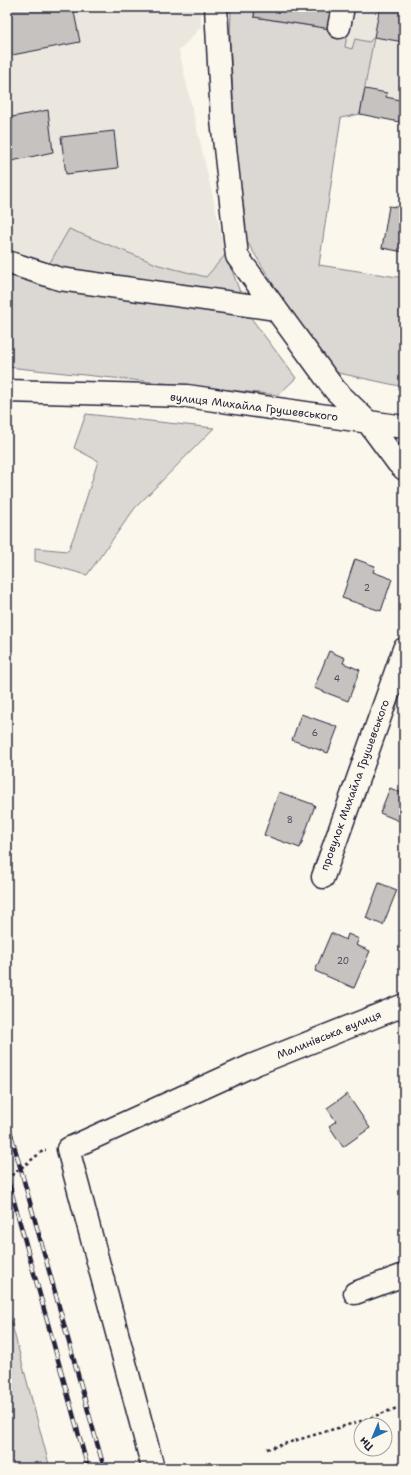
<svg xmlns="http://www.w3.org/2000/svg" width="411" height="1475" viewBox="0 0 411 1475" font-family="'Shantell Sans',sans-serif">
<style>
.built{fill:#ebe7df}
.green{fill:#dbd8d3;stroke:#7e7d87}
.building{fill:#c6c2c0;stroke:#22223b}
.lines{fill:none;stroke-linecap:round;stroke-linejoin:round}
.minor-casing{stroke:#22223b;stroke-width:25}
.path{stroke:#22223b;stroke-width:2.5;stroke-dasharray:3 3;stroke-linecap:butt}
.minor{stroke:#fbf7ec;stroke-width:22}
.rail-casing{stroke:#22223b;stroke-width:4.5}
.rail{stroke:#fbf7ec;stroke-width:3;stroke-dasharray:9;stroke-linecap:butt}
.labels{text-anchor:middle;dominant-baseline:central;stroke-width:4;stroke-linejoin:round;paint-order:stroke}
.number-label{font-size:9px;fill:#4b4a5c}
.street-label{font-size:11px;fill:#22223b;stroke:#fbf7ec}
</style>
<rect width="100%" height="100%" fill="#fbf7ec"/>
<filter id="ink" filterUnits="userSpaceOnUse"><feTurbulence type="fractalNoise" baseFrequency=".025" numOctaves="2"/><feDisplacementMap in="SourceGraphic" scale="8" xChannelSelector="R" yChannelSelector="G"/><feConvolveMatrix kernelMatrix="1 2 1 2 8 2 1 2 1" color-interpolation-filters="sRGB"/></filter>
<g filter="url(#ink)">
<path class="built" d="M7 7H201V27L179 51 226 254 206 277 159 265 70 229 48 266 7 258Z
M255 7H404V123L360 114 374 37 369 42 355 39 352 49 344 47 348 29H331L254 17Z"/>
<path class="green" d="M231 7H255L254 17 330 29H348L345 47 352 49 355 39 369 42 374 37 360 114 341 118 319 265 404 278V387L334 372 295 319 244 237 237 169 230 41Z
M69 229 159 265 206 277 226 254 248 314 296 378 278 395 7 367V258L48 266Z
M86 414 214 428 135 508 87 575 35 561V548L68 551 77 528 98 461 74 448Z
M7 1306 50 1468H7Z"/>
<path class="building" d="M7 7H73L80 42 7 56Z
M255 7H334L331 29 254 17Z
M380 7H404V42L374 37Z
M365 89 387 93 386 97 404 101V123L360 114Z
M48 110 53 152 7 162V118Z
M114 131 118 168 66 174 61 137Z
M389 206 404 208V252L382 248Z
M355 559 375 566 373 572 392 579 381 611 342 598Z
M329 651 345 658 343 663 360 670 348 701 314 688Z
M301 714 338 727 328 753 292 740Z
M390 788 404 794V823L380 813Z
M279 792 315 805 300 848 264 835Z
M379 883 397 890 383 925 366 918Z
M331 933 346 940 348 934 359 939 356 945 370 951 354 988 315 971Z
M347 1094 370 1128 343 1147 329 1126 336 1121 327 1108Z"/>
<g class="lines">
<defs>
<path id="minor" d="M216 7 222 120 237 256 335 390 367 421 398 463 404 469
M339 27 343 7
M7 262 60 279 276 309
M7 391 187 396 404 427
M323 877 404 649
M355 1293 404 1275
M153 1468 68 1149 253 1065 404 1005"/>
</defs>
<use href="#minor" class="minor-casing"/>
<path class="path" d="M7 1179 44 1150H46
M267 1449 361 1421 397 1408"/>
<use href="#minor" class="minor"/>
<defs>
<path id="rail" d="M7 1120 104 1468
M7 1176 88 1468"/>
</defs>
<use href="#rail" class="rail-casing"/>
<use href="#rail" class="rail"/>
</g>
</g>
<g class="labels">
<g class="number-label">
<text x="367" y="588">2</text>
<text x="337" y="679">4</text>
<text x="315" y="733">6</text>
<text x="290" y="820">8</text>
<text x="343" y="961">20</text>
</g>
<g class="street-label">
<text transform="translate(254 407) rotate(7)">вулиця Михайла Грушевського</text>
<text transform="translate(355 785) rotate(-70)">провулок Михайла Грушевського</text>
<text transform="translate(329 1035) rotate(-22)">Малинівська вулиця</text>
</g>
</g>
<rect width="411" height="1475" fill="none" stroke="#fbf7ec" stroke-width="24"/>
<rect x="12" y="12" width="387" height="1451" fill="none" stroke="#22223b" stroke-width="1.5" filter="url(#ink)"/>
<g transform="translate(373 1437) rotate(224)"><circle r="19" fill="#fbf7ec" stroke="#a4a2a5"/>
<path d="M0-3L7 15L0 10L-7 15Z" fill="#1f6fb2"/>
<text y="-6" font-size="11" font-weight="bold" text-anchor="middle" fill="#22223b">Пн</text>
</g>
</svg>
